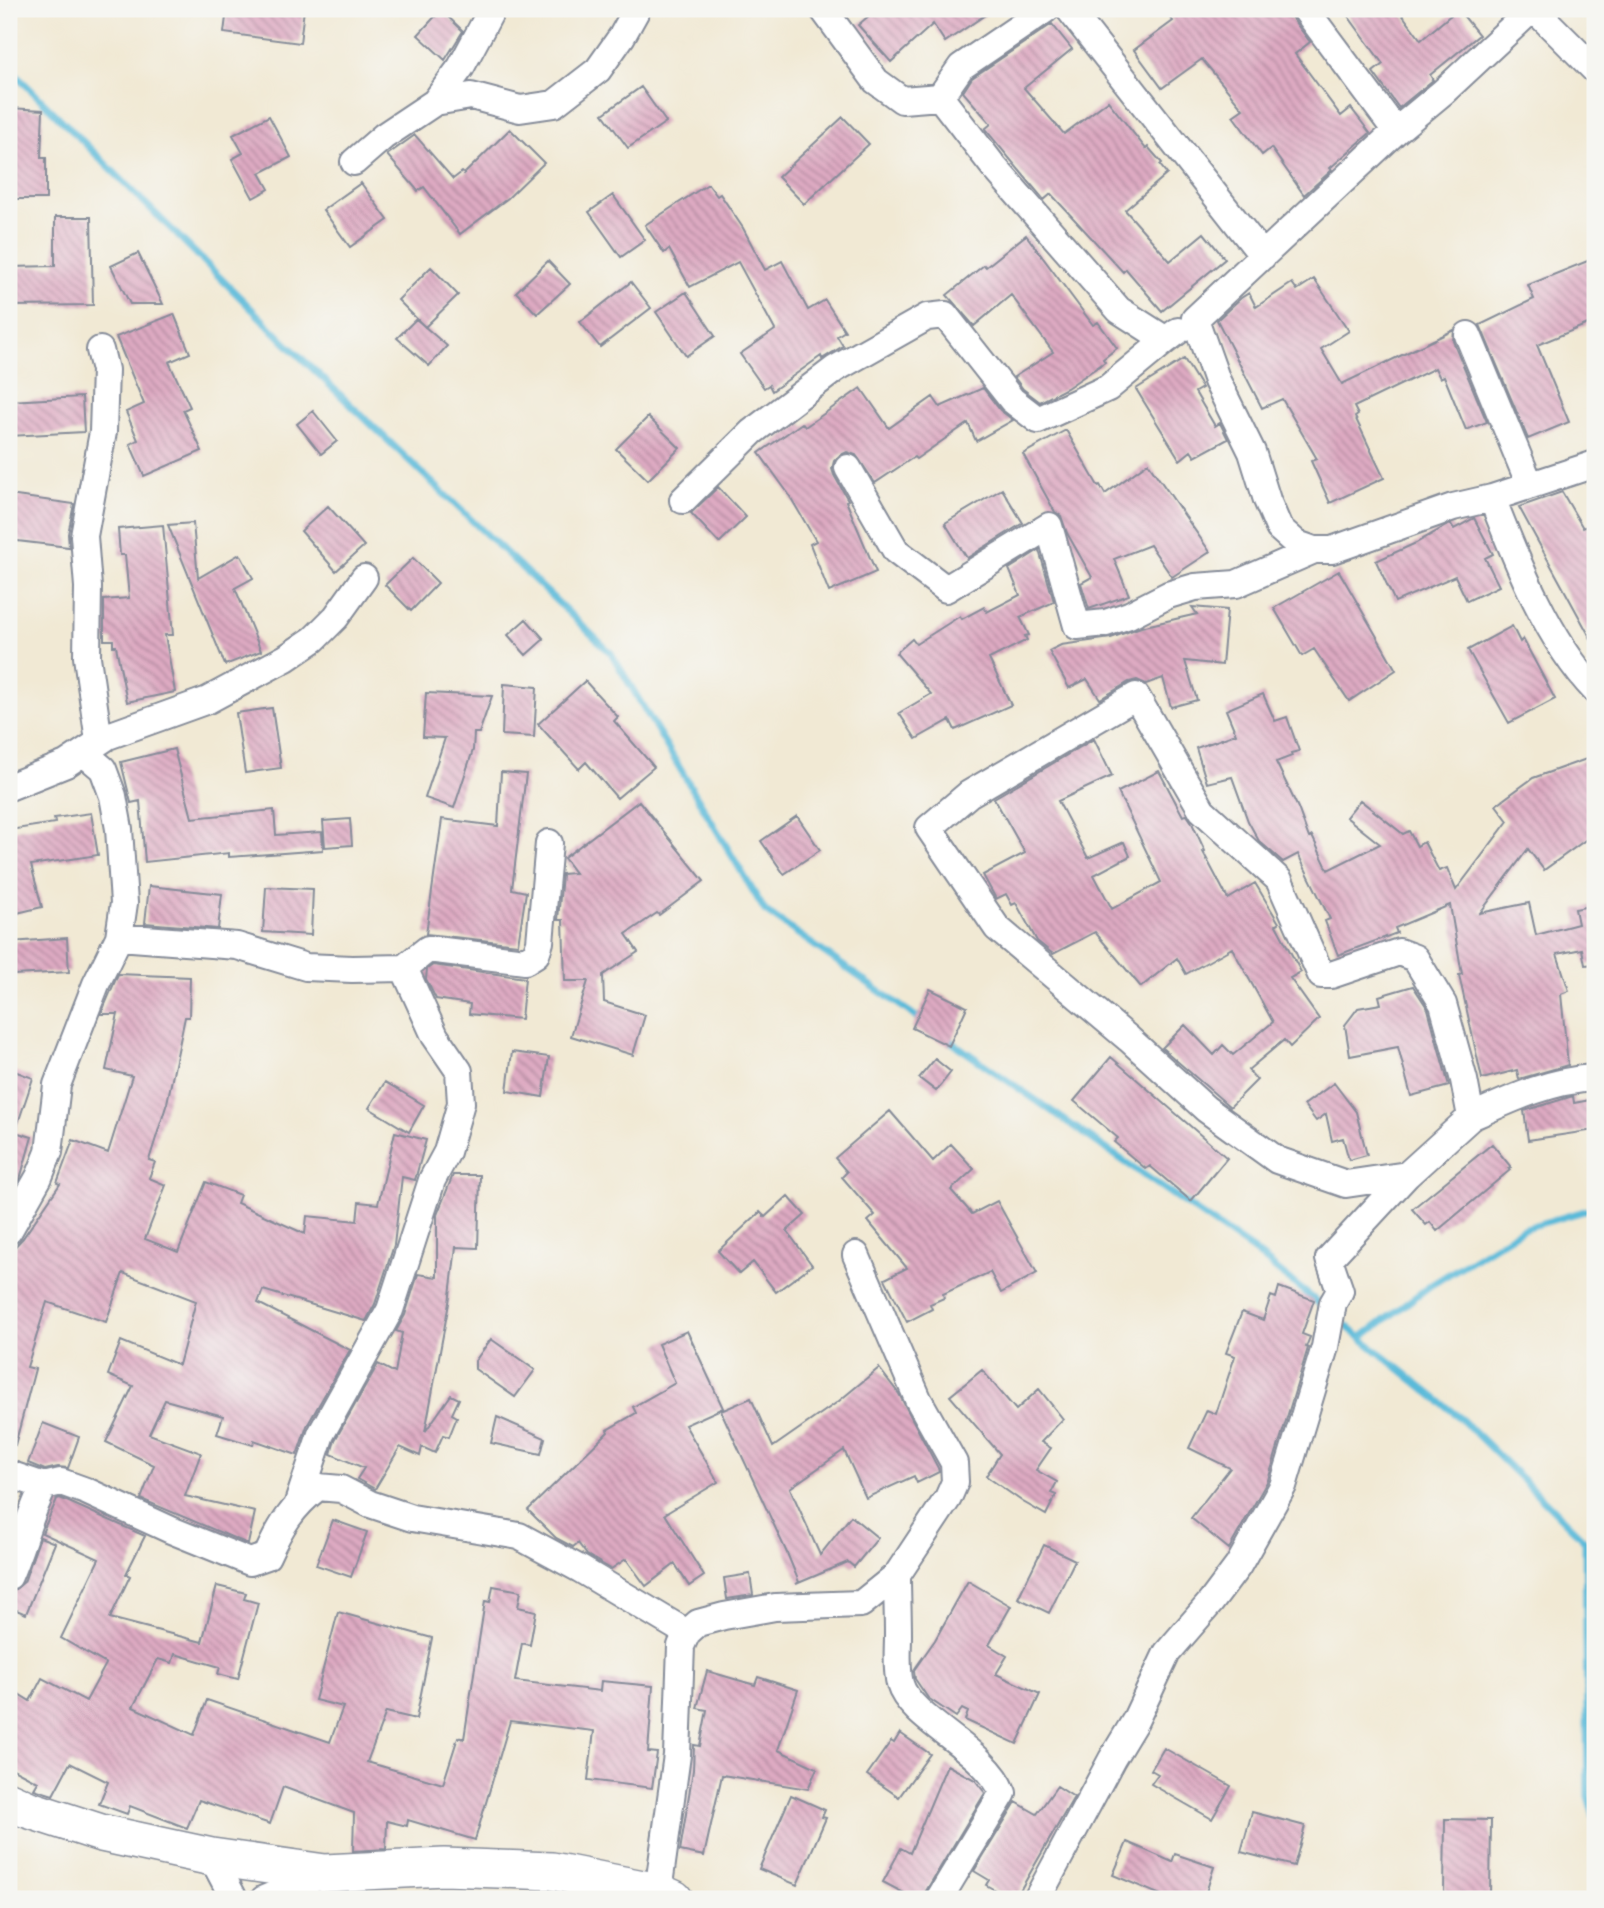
<svg xmlns="http://www.w3.org/2000/svg" width="1604" height="1908" viewBox="0 0 1604 1908" font-family="'Old Standard TT',serif">
<style>
.lines{fill:none;stroke-linecap:round;stroke-linejoin:round}
.stream{stroke:#5abad9;stroke-width:7}
.building{fill:url(#building-back-hatch)}
.street-casing{stroke:#868c99;stroke-width:30}
.secondary-casing{stroke:#868c99;stroke-width:40}
.street{stroke:#fff;stroke-width:26}
.secondary{stroke:#fff;stroke-width:37}
</style>
<defs>
<pattern id="building-back-hatch" width="6" height="6" patternUnits="userSpaceOnUse" patternTransform="scale(1.75)"><rect width="6" height="6" fill="#deaac2"/><path d="M-1 5l2 2M0 0l6 6M5-1l2 2" fill="none" stroke="#b38ba1"/></pattern>
</defs>
<rect width="100%" height="100%" fill="#f6f6f2"/>
<filter id="ink" filterUnits="userSpaceOnUse"><feTurbulence type="fractalNoise" baseFrequency=".0143" numOctaves="2"/><feDisplacementMap in="SourceGraphic" scale="14" xChannelSelector="R" yChannelSelector="G"/><feConvolveMatrix kernelMatrix="1 2 1 2 8 2 1 2 1" color-interpolation-filters="sRGB"/></filter>
<filter id="wash" filterUnits="userSpaceOnUse"><feTurbulence type="fractalNoise" baseFrequency=".00686" numOctaves="4" result="noise"/><feDisplacementMap in="SourceGraphic" scale="28" xChannelSelector="R" yChannelSelector="G"/><feGaussianBlur stdDeviation="1.57" result="paint"/><feColorMatrix in="noise" values="0 0 0 0 0 0 0 0 0 0 0 0 0 0 0 0 0 1.4 0 .05"/><feComposite in="paint" operator="in"/></filter>
<g filter="url(#wash)">
<rect width="100%" height="100%" fill="#f1e9d4"/>
<g class="lines">
<path class="stream" d="M9 68 291 348 611 653 765 911 925 1023
M946 1038 1255 1252 1326 1309
M1335 1317 1457 1415 1585 1541 1588 1796 1595 1819
M1361 1338 1431 1285 1522 1229 1595 1208"/>
</g>
<g id="blocks">
<path class="building" d="M227 9H304L300 43 224 33Z
M877 9H994L945 42 933 24 891 62 858 25Z
M1181 9H1285L1310 42 1295 54 1341 116 1351 108 1370 133 1330 168 1332 170 1304 195 1271 148 1262 155 1233 116 1243 109 1202 59 1162 88 1134 50 1173 21 1170 17Z
M1343 9H1398L1421 40 1458 9 1479 35 1430 75 1433 80 1399 108 1373 72 1383 64Z
M441 10 463 31 445 60 418 35Z
M1052 24 1072 49 1024 88 1064 134 1108 101 1146 149 1148 147 1162 163 1160 165 1167 174 1125 210 1170 261 1204 233 1225 259 1162 311 1126 269 1123 272 1051 194 1044 200 985 129 991 124 963 92 972 78Z
M641 87 666 122 628 148 603 114Z
M9 108 43 110 41 158H46V199H12Z
M269 116 291 157 260 173 269 189 253 198 232 159 243 153 233 135Z
M843 117 869 144 804 204 778 177Z
M510 129 544 163 508 198 460 234 424 187 418 191 387 155 415 135 453 179 462 172 464 174Z
M361 183 388 220 350 247 323 210Z
M708 184 717 196 720 194 743 228 765 270 782 261 808 310 825 300 845 331 837 336 843 346 822 359 821 356 772 391 769 385 764 388 740 354 775 330 738 262 690 287 669 249 664 253 645 225Z
M613 195 645 240 621 257 589 212Z
M55 217H91L93 305 9 306V267L55 266Z
M1026 235 1093 325 1098 322 1117 348 1103 359 1105 362 1067 388 1040 402 1023 389 1014 377 1053 352 1011 295 974 326 947 295 984 265 986 267Z
M138 253 163 304H130L111 266Z
M1595 258V321L1537 345 1569 422 1528 439 1480 325 1534 299 1528 285Z
M548 261 570 284 537 314 516 292Z
M431 267 458 295 425 327 398 300Z
M1314 279 1349 331 1321 349 1342 384 1454 330 1453 341 1487 422 1466 430 1444 376 1440 378 1435 368 1354 407 1358 415 1355 417 1384 478 1330 503 1311 461 1317 459 1282 399 1262 408 1217 320 1241 298 1249 293 1256 307 1292 283 1297 290Z
M631 282 651 308 600 347 580 322Z
M686 292 715 336 686 356 656 312Z
M174 314 190 353 169 362 190 407 183 410 202 451 144 476 130 444 138 440 126 412 144 404 116 337Z
M416 319 447 346 429 366 397 338Z
M1184 359 1202 388 1195 392 1215 426 1220 423 1228 439 1195 457 1191 451 1180 460 1136 389Z
M861 388 889 428 933 397 940 407 983 388 1000 410 1013 420 976 441 968 423 916 459 914 457 875 483 856 455 847 452 840 455 834 461 832 469 834 475 848 500 846 501 876 572 829 592 810 544 816 541 788 493 759 453 802 423 805 427Z
M82 397 84 432 9 436V401Z
M313 411 337 441 321 454 297 424Z
M648 417 680 448 648 480 616 449Z
M1066 430 1098 486 1100 485 1105 494 1148 463 1210 552 1172 577 1150 545 1114 559 1129 595 1089 609 1081 583 1092 577 1067 533 1061 516 1055 512 1023 454Z
M718 487 746 517 719 543 691 513Z
M1002 489 1023 523 967 558 945 523Z
M1562 492 1583 528 1595 522V646L1519 507Z
M9 495 74 504 68 534 69 547 9 540Z
M328 506 364 546 336 571 301 531Z
M1474 518 1493 554 1485 558 1499 586 1467 601 1455 576 1395 602 1376 561 1416 543 1446 526 1451 524 1454 529Z
M193 523 198 578 240 554 253 578 235 588 261 651 225 665 168 525Z
M163 525 173 635H165L175 692 127 702 116 646H113V640H104V600L129 598 125 555H120L118 529Z
M1039 550 1054 602 1020 617 1029 635 1025 636 1027 640 989 659 1011 705 955 730 950 720 916 739 899 713 931 694 896 653 912 639 916 644 960 616 962 619 984 607 987 612 1020 595 1009 569Z
M413 558 438 583 411 611 385 585Z
M1339 571 1396 670 1349 701 1314 649 1302 656 1274 608Z
M1192 607 1227 610 1222 665 1185 661 1197 700 1171 707 1163 678 1146 684 1137 680 1129 682 1100 699 1087 679 1069 688 1049 651 1061 645 1111 638 1141 627 1197 614Z
M526 619 544 639 526 655 508 635Z
M1512 626 1520 642 1523 639 1555 699 1509 723 1468 650Z
M585 681 618 717 614 721 654 767 617 798 586 762 579 769 538 724Z
M504 684 537 687 534 737 502 735Z
M426 693 492 696 479 733H474L473 750 454 808 425 798 445 738 423 737Z
M1263 694 1275 721 1287 717 1299 751 1291 753 1292 756 1276 762 1298 808 1309 838 1312 836 1328 870 1380 844 1346 817 1360 800 1403 834 1409 831 1417 846 1424 842 1439 871 1447 868 1456 890 1508 821 1496 805 1533 778 1595 756V833L1544 870 1528 849 1480 913 1529 903 1536 935 1578 924 1575 909 1595 905V964L1585 965 1582 949 1557 954 1569 991 1561 994 1568 1065 1519 1079 1517 1070 1482 1079 1459 975 1462 974 1450 905 1395 928 1397 933 1338 955 1325 921 1330 919 1298 854 1283 862 1259 841 1248 821 1232 777 1207 783 1196 748 1236 734 1226 710Z
M272 708 281 768 245 773 236 713Z
M1094 739 1112 776 1058 801 1088 858 1124 842 1130 856 1094 875 1112 909 1161 882 1118 792 1159 771 1183 816 1187 815 1191 821 1205 851 1203 852 1228 899 1255 883 1279 923 1276 925 1301 972 1290 978 1319 1019 1290 1047 1284 1040 1248 1070 1257 1080 1230 1107 1162 1048 1185 1025 1214 1055 1223 1045 1233 1055 1273 1022 1232 948 1186 974 1177 958 1141 987 1095 932 1053 954 1037 941 1016 903 1012 905 1006 894 996 899 983 875 1025 853 994 798Z
M174 749 192 818 274 810 276 835 322 832 323 850 229 857V853L145 862 140 801 131 803 121 762Z
M501 772 526 774 512 889 526 892 518 944 426 934 442 819 498 826Z
M639 801 704 881 659 915 657 913 626 934 638 952 603 975 604 1002 645 1015 633 1055 571 1036 588 981H565L563 920H558L562 874 575 873 564 858Z
M91 813 98 855 31 865 42 907 9 915V830L55 823 54 818Z
M797 816 820 850 784 874 761 841Z
M350 819 352 845 325 847 323 821Z
M149 886 222 894 218 929 145 923Z
M266 887 313 889 311 935 263 932Z
M67 938 69 972 13 975 11 942Z
M433 965 525 978 521 1019 469 1014 470 1004 436 999 426 979 427 969Z
M118 974 190 977 189 1017H185L167 1103 149 1160 155 1162 149 1178 166 1185 145 1239 178 1252 206 1182 240 1195 237 1203 305 1234 307 1216 357 1221 359 1202 378 1204 395 1132 426 1140 415 1180 402 1177 394 1245 375 1304 366 1321 263 1290 258 1303 350 1350 307 1426 297 1455 254 1440 253 1445 217 1434 223 1416 165 1400 149 1434 201 1453 185 1496 255 1512 248 1544 141 1499 154 1465 106 1442 133 1386 108 1375 121 1341 179 1365 196 1301 123 1273 106 1322 47 1302 27 1367 35 1369 15 1445 9 1444V1253L23 1238 60 1184 57 1183 73 1140 108 1153 132 1076 106 1070 118 1014H101Z
M1413 986 1428 1009 1449 1086 1411 1096 1398 1047 1350 1056 1345 1025 1358 1008 1381 1004 1379 996Z
M930 989 967 1007 949 1046 912 1028Z
M512 1052 549 1057 543 1097 507 1091Z
M1111 1057 1227 1158 1191 1201 1150 1166 1146 1169 1114 1142 1118 1138 1074 1101Z
M935 1059 951 1072 936 1091 919 1078Z
M9 1069 33 1078 15 1132 32 1137 20 1179 9 1198Z
M385 1082 424 1105 409 1132 369 1108Z
M1334 1083 1356 1112 1367 1155 1349 1160 1343 1138 1332 1141 1326 1114 1316 1121 1304 1105Z
M1573 1096 1574 1103 1595 1099V1130L1528 1140 1524 1111Z
M890 1111 933 1161 951 1144 974 1169 951 1190 972 1214 997 1201 1037 1273 1001 1293 990 1272 943 1294 944 1298 930 1304 932 1309 907 1322 885 1279 907 1268 868 1221 875 1215 842 1177 847 1172 835 1158Z
M1492 1144 1511 1167 1508 1168 1510 1170 1437 1231 1430 1222 1426 1225 1412 1209Z
M453 1175H480L478 1248 456 1247 449 1303 425 1432 451 1395 459 1399 452 1414 457 1417 449 1437 443 1435 435 1453 422 1447 420 1456 400 1447 375 1489 357 1479 364 1468 331 1454 335 1440 378 1364 395 1373 402 1333 396 1331 405 1315 418 1274 437 1277V1215Z
M788 1196 805 1215 787 1231 812 1265 776 1292 753 1262 739 1274 718 1251 760 1212 765 1217Z
M1279 1287 1314 1300 1302 1334 1310 1337 1306 1347 1308 1348 1268 1480 1229 1549 1191 1518 1230 1468 1189 1448 1207 1410 1216 1414 1235 1356 1226 1353 1242 1312 1263 1320 1271 1296 1276 1298Z
M687 1331 723 1408 685 1425 718 1482 665 1514 704 1576 689 1586 675 1564 646 1586 626 1559 611 1569 587 1555 578 1543 573 1547 556 1538 528 1510 608 1432 607 1430 636 1413 633 1407 675 1383 658 1344Z
M491 1339 535 1370 515 1397 475 1369V1361Z
M879 1368 899 1394 938 1468 939 1472 917 1483 914 1476 866 1498 844 1450 790 1488 820 1555 851 1516 878 1538 854 1567 848 1562 796 1584 799 1582 787 1553 721 1411 751 1398 773 1447 839 1401Z
M982 1370 1016 1410 1039 1389 1063 1419 1041 1442 1051 1448 1036 1470 1057 1482 1051 1493 1056 1495 1046 1515 1023 1502 986 1476 1000 1454 950 1396Z
M497 1417 545 1438 541 1454 491 1443Z
M43 1423 79 1437 68 1468 58 1467 45 1470 28 1463Z
M60 1498 145 1536 126 1574 130 1576 110 1618 202 1642 217 1586 246 1593 244 1599 258 1603 238 1679 218 1674 220 1667 175 1654 172 1663 158 1659 133 1707 194 1735 207 1700 330 1742 343 1707 315 1700 338 1612 432 1638 416 1719 386 1712 367 1762 443 1784 458 1737 464 1739 485 1601 490 1602 493 1586 521 1591 518 1607 536 1611 530 1645 522 1643 515 1681 600 1691 601 1681 653 1686 648 1752 657 1753 652 1788 588 1780 594 1731 510 1721 475 1840 408 1820 407 1826 387 1821 386 1849 353 1851 354 1813 283 1787 270 1824 199 1800 187 1828 130 1806 127 1814 99 1804 108 1782 70 1763 53 1795 34 1789 38 1782 9 1767V1688L30 1701 42 1678 86 1701 106 1664 61 1638 99 1559 42 1533 57 1499Z
M333 1520 367 1532 351 1577 316 1565Z
M40 1537 55 1543 26 1614 9 1607V1602L13 1591 24 1582Z
M1044 1545 1075 1560 1049 1613 1018 1598Z
M750 1574 753 1595 727 1599 724 1578Z
M968 1581 1011 1606 989 1645 1007 1656 996 1674 1040 1694 1017 1744 965 1720 968 1712 962 1709 956 1717 928 1698 915 1679 914 1670 935 1640Z
M707 1671 755 1685 758 1677 798 1690 778 1750 817 1768 808 1789 722 1775 704 1856 680 1851 693 1770 694 1745 700 1746 707 1710 697 1708Z
M900 1733 930 1754 899 1797 867 1775 891 1741 894 1743Z
M1164 1748 1231 1786 1212 1819 1151 1784 1158 1774 1151 1770Z
M947 1765 975 1780 985 1793 926 1891 923 1899H915L883 1882 901 1848 910 1853Z
M1057 1786 1074 1797 1018 1894 1013 1891 1009 1898 986 1885 989 1880 974 1871 1016 1802 1037 1814Z
M791 1795 825 1810 822 1817 826 1818 797 1885 759 1869Z
M1252 1812 1305 1826 1294 1866 1241 1852Z
M1445 1819 1491 1820 1490 1896 1444 1895Z
M1127 1842 1172 1862 1175 1854 1214 1867 1204 1899H1160L1161 1895 1113 1875Z"/>
</g>
</g>
<g filter="url(#ink)">
<use href="#blocks" fill-opacity="0" stroke="#868c99" stroke-width="2"/>
<g class="lines">
<defs>
<path id="street" d="M823 9 876 81 902 100 940 97 994 167 1119 310 1166 340 1178 331
M1069 9 1263 256
M1305 9 1396 131
M1532 9 1443 92 1396 131 1195 319 1217 381 1252 452 1267 500 1279 528 1297 544 1314 550H1332L1453 507 1492 498C1517 562 1548 641 1595 690
M1534 9 1595 70
M940 97 961 67 1046 9
M435 102 461 67 492 9
M354 162 384 136 435 102 471 96 520 109 554 104 598 70 622 36 637 9
M1468 335 1530 485
M848 468 896 551 946 589 1049 526 1077 626 1106 623 1129 615 1168 595 1195 587 1236 584 1314 550
M1492 498 1595 464
M683 500 752 432 835 369 927 317 945 315 1012 400 1038 420 1108 388 1166 340
M99 741 87 657 88 587 84 536 103 432 105 370 100 350
M9 787 66 764 108 736 208 700 286 658 314 639 336 617 364 578
M119 937 237 946 306 967 352 969 404 968 428 949 525 961 536 954 540 942 549 843
M1407 1175 1346 1184 1277 1160 1206 1109 1129 1039 997 928 929 828 969 794 1136 696 1202 810 1279 880 1321 975H1331L1399 952 1415 958 1443 1004 1464 1080 1471 1117C1511 1099 1551 1080 1595 1078
M9 1230 39 1177 49 1152 57 1085 96 984 119 937 124 903 119 829 113 796 103 769 84 753
M9 1474 44 1486 61 1482 86 1491 171 1530 250 1562 267 1556C280 1527 292 1507 318 1487L341 1489 370 1504 412 1518 519 1536 580 1569 687 1633
M298 1503 321 1434 390 1310 432 1180 447 1152 461 1103 459 1071 435 1036 404 968
M897 1575C897 1595 898 1615 898 1635 898 1651 896 1668 900 1684 910 1720 987 1750 1003 1793L939 1899
M9 1576C22 1546 29 1515 44 1486
M212 1857 234 1899
M658 1892 677 1755 681 1646 687 1633 698 1623 724 1616 775 1607 861 1604 897 1575 948 1498 955 1482 954 1463 918 1399 856 1255
M264 1899 324 1874
M1037 1899 1112 1759 1135 1721 1167 1653 1211 1602 1238 1566 1283 1486 1325 1347 1333 1303 1340 1291 1329 1259 1407 1175 1471 1117"/>
<path id="secondary" d="M9 1801 27 1809 101 1833 212 1857 325 1873 444 1867 552 1871 658 1892 674 1899"/>
</defs>
<use href="#street" class="street-casing"/>
<use href="#secondary" class="secondary-casing"/>
<use href="#street" class="street"/>
<use href="#secondary" class="secondary"/>
</g>
</g>
<rect width="1604" height="1908" fill="none" stroke="#f6f6f2" stroke-width="35"/>
</svg>
